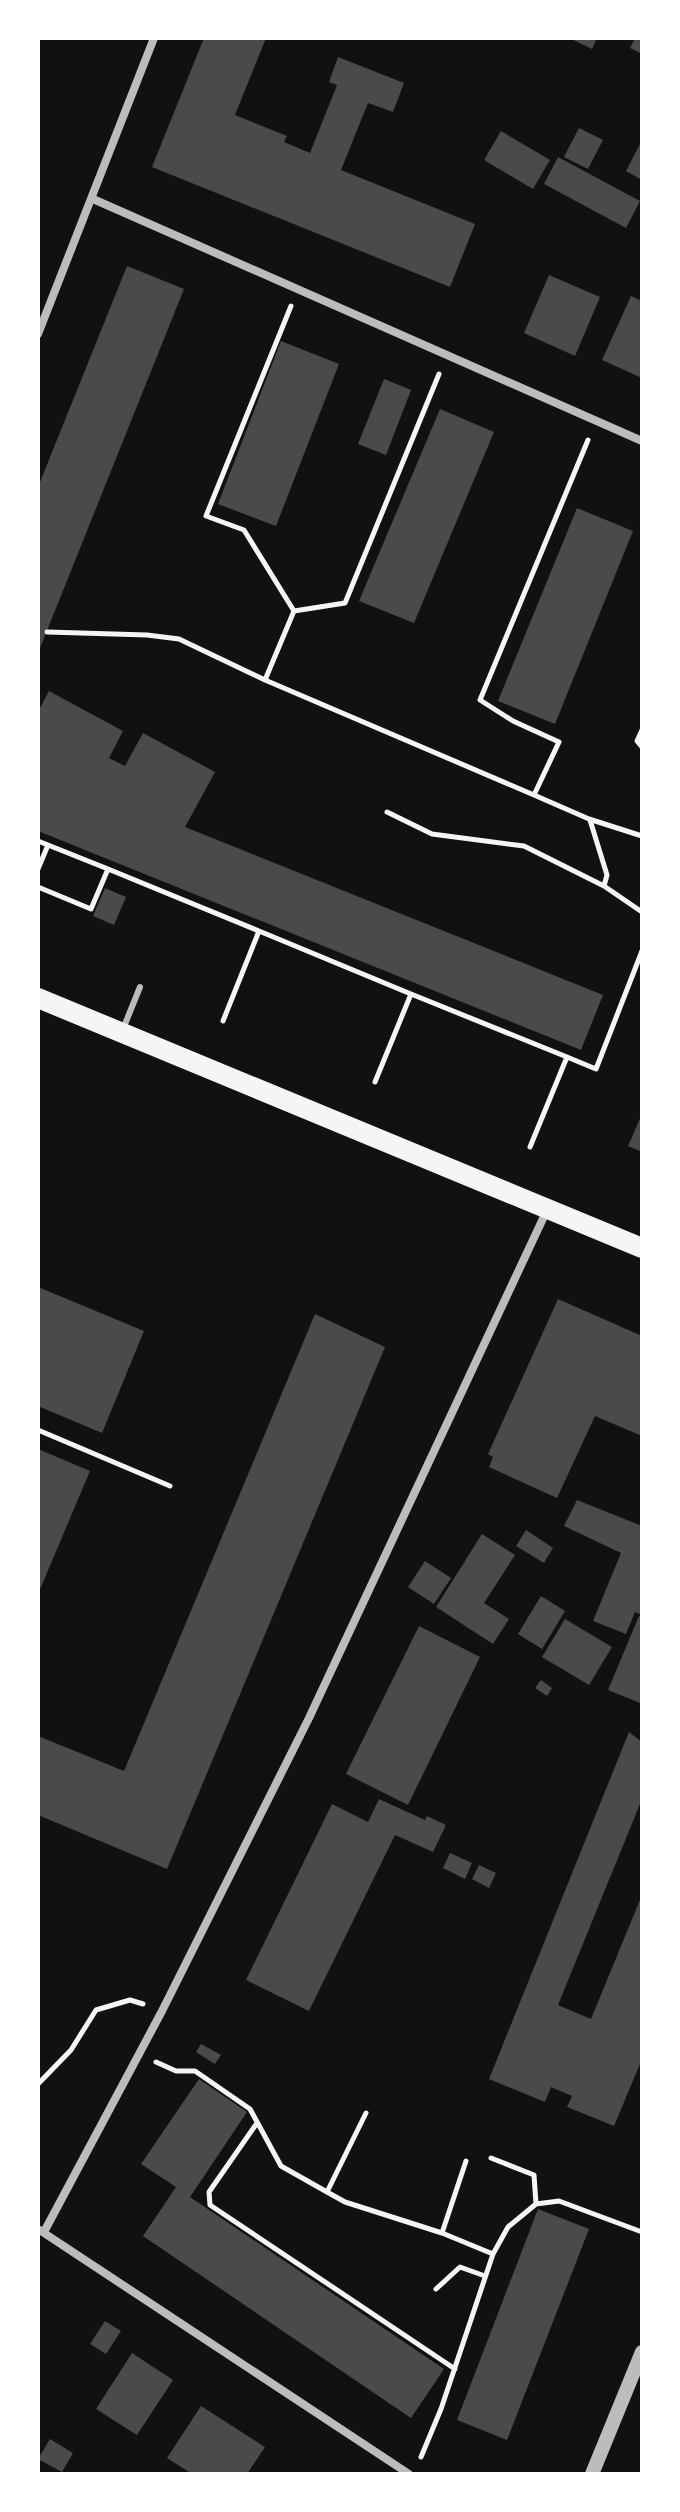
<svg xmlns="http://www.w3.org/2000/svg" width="680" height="2512" viewBox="0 0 680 2512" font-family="'Sofia Sans Condensed',sans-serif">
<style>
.building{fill:#4a4a4a}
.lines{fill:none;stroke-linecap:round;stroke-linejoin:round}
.path{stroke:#f5f5f5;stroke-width:5}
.service{stroke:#bcbcbc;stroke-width:6}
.minor{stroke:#bcbcbc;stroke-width:8}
.tertiary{stroke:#bcbcbc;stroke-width:14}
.primary{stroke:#f5f5f5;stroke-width:20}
</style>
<rect width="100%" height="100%" fill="#111"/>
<path class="building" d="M204 38H266L235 115 287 136 284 142 310 153 337 85 329 82 338 57 404 83 393 112 368 103 341 170 475 224 450 287 152 167Z
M569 38H597L592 49Z
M635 38H642V54L630 48Z
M579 128 603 140 588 169 564 157Z
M501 131 550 160 533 189 484 160Z
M642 140V180L626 171Z
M558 157 640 201 626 228 544 184Z
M127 266 184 289 38 653V487Z
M549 275 600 297 575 356 524 333Z
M631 296 642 301V378L602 360Z
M281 341 339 364 276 526 218 504Z
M384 379 411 390 386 455 358 444Z
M440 409 494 432 414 623 359 601Z
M577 508 633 531 555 724 498 701Z
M49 691 123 731 109 758 125 766 143 733 215 772 185 827 603 995 581 1050 38 831V707L40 708Z
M105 888 126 897 114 925 93 916Z
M642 1114V1152L628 1146Z
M38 1287 144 1331 102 1433 38 1406Z
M558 1299 642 1336V1436L595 1416 557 1498 489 1467 493 1457 488 1454Z
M315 1314 385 1347 167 1869 38 1815V1736L124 1771Z
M38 1449 90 1471 38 1594Z
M577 1500 642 1526V1615L635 1612 626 1634 593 1621 621 1553 564 1526Z
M526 1530 553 1548 544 1563 516 1546Z
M482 1534 515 1555 484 1603 509 1619 493 1644 436 1607Z
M425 1561 451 1578 434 1604 408 1587Z
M541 1596 565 1611 542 1649 518 1634Z
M639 1616 642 1617V1697L640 1703 608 1690Z
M565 1619 612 1647 589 1685 542 1657Z
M419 1626 480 1657 408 1805 346 1774Z
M541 1680 552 1688 547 1696 535 1688Z
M629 1732 642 1742V1799L558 2005 591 2019 642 1895V2059L614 2126 567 2107 572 2096 551 2087 545 2102 489 2079Z
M379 1799 425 1820 427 1816 446 1825 433 1852 395 1835 309 2011 246 1980 332 1804 368 1822Z
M450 1853 472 1863 465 1879 443 1868Z
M479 1865 496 1873 489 1888 472 1879Z
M201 2044 221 2055 215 2064 196 2052Z
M199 2079 247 2112 190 2197 444 2369 411 2418 143 2236 176 2187 141 2164Z
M538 2209 589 2229 507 2440 457 2420Z
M105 2321 121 2331 106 2354 90 2344Z
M132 2353 173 2380 137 2435 96 2409Z
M201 2406 265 2447 247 2474H192L167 2458Z
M50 2439 73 2453 62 2472 38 2459Z"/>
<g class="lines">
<path class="path" d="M291 306 206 516 244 530 294 611 345 603 439 374
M47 632 147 635 179 639 265 680 294 611
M265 680 534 795 559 742 513 721 480 700 588 440
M642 730 637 741 642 747
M534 795 589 819 642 836
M387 812 432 834 524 846 604 886 642 912
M590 820 607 875 604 886
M38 841 48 845 38 869
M108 869 259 931 223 1021
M38 887 91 909 108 869 48 845
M259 931 411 994 375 1082
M411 994 567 1057 530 1147
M567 1057 596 1069 642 951
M38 1430 170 1486
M156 2062 176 2071H195L250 2109 281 2166 327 2192 345 2202 442 2233 493 2254
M38 2084 71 2050 96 2010 130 2000 143 2004
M257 2123 209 2192 210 2205 455 2369
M491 2158 534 2175 536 2204
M327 2192 366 2113
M442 2233 466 2161
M436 2289 460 2267 485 2276
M421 2457 441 2409 493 2254 508 2227 536 2204 559 2201 642 2232"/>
<path class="service" d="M123 1029 140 987"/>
<path class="minor" d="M93 199 642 441
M38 334 154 38
M38 2229 409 2474
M44 2232 162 2011 309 1718 547 1210"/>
<path class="tertiary" d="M592 2474 642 2352"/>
<path class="primary" d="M38 998 642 1248"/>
</g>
<rect width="680" height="2512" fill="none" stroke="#ffffff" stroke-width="80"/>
</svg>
